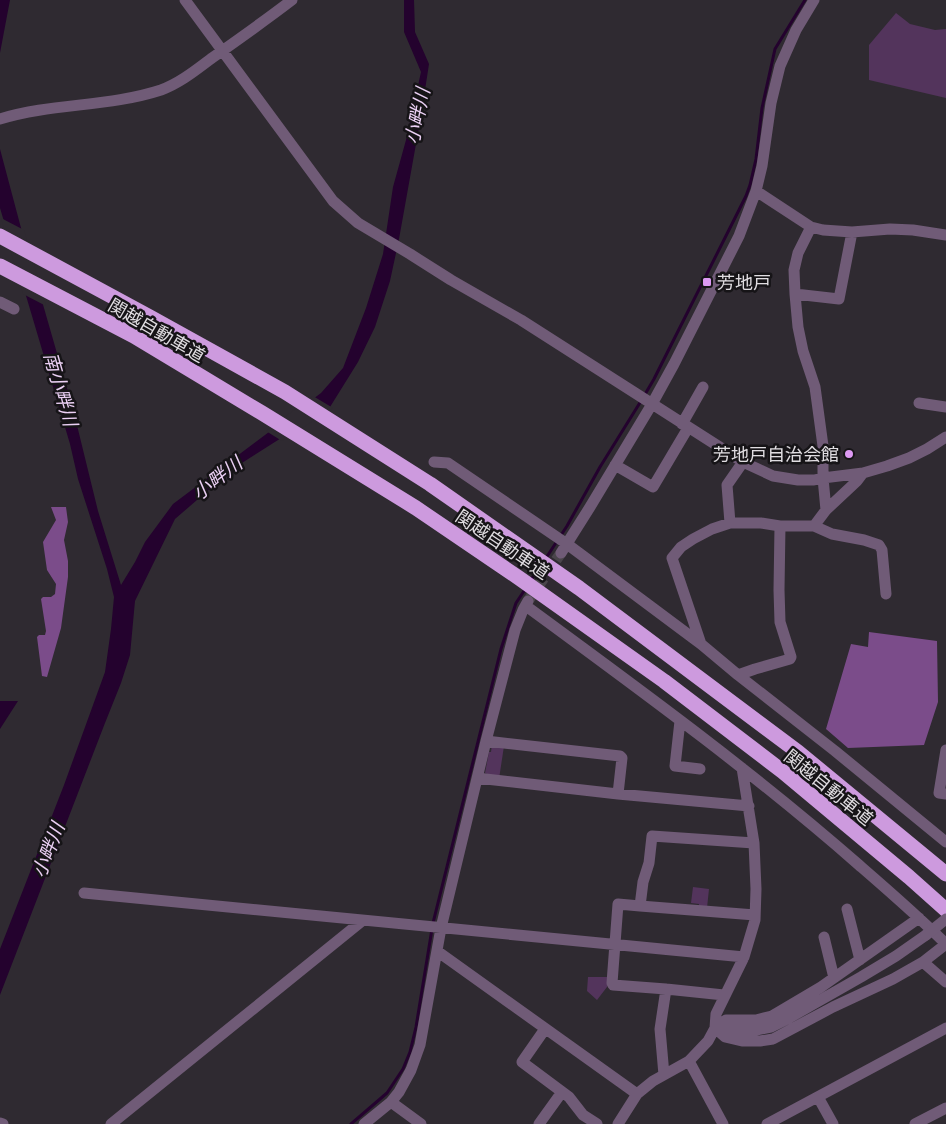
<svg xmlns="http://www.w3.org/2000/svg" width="946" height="1124" viewBox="0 0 946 1124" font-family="'Open Sans','Noto Sans JP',sans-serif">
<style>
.green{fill:#53345c}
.forest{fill:#7b4c8a}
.water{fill:#24022e}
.pier{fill:#2f2a31}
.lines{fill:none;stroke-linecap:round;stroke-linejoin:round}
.stream{stroke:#24022e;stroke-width:3}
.minor-tunnel{stroke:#4a454b;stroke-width:11;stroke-dasharray:11 5.5;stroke-linecap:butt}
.minor{stroke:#705b77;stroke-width:11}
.highway{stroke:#cd9ade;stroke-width:15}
.minor-bridge{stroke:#705b77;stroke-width:11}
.poi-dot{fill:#dd99f3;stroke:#161417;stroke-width:2}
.labels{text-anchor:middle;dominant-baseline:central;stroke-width:5;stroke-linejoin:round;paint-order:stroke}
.poi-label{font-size:18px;fill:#e0dde1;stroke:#161417;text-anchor:start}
.street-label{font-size:18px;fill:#e0dde1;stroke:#161417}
.water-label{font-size:19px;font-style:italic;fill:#ebd0f4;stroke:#161417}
</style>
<rect width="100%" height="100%" fill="#2f2a31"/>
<path class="green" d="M896 13 910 24 935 30 946 29V98L869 80V45Z
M492 744 504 746 499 779 485 773 489 752H491Z
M693 887 709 889 707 908 699 907V904L691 903Z
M588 977H607V987L597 1000 587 991Z"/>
<path class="forest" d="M51 507H66L68 522 64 540 68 561V577L61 628 47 677 42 676 37 637 39 635H45L46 631 41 599 43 597H51L55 594 56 584 47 570 43 542 56 520Z
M869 632 937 641 938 702 924 745 848 748 826 729 851 644 868 647Z"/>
<path class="water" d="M0 0H10L0 53Z
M404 0H414L415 32 429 64 421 116 399 239 390 281 375 327 358 362 330 407 234 468 175 519 135 601 130 655 121 683 105 723 0 995V949L64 785 105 672 111 629 114 597 107 569 78 479 70 444 0 208V149L21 228 73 409 98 511 121 585 135 562 145 542 173 504 321 393 343 368 366 308 383 254 393 187 406 140 421 72 404 32Z
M0 701H18L0 729Z"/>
<path class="pier" d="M1 218 24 230 46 306 23 294Z
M313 396 333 408 282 441 266 431Z"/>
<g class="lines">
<path class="stream" d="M644 396 654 379 746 196 750 185 756 159 762 108 775 49 805 0
M546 558 567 526 600 467 641 401
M530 581 541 565
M433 923 501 649 516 603 526 588
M351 1124 387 1093 403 1069 410 1052 416 1027 432 929"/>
<path class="minor-tunnel" d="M528 601 561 553"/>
<path class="minor" d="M185 0 333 201 358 223 410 254 451 280 521 320 743 462 773 476 798 480H814L823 478 863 473 887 466 909 458 927 449 946 437
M0 119C52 103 109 107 161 90 180 83 196 70 212 58 239 39 266 20 292 0
M756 191 811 227 823 230 852 232 890 229 913 230 946 235
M811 227 798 253 794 270 795 294 798 327 803 351 815 387 823 446V478L826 510
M795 294 839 299 852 232
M0 302 14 309
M919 403 946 407
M682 424 703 387
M434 462 448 463 567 544 701 644 738 675 835 751 946 842
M615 465 653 487 688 428
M730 523 727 485 743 462
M814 526 826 510 857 481 863 473
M561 553 590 507 652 404 674 364 739 236 756 191 762 166 771 103 780 66 796 30 814 0
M526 606C639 689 753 772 859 865 889 891 918 916 946 944L923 962 893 979 833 1007 773 1039 760 1041H742L725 1037 715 1028
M701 644 672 558 681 547 693 539 712 529 730 523H761L780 526H814L832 534 864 540 879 545 882 550 886 594
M738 675 755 669 790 659 791 657 780 622 779 590 780 526
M680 721 675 766 700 769
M486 741 620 756 622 758 618 794
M946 750 939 793 946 794
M477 778 618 794 749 806
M84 893 744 957
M640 906 755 915
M847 909 860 960
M824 937 834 978
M437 951 637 1094
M923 962 946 982
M666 989 724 995
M715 1028 735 1030H756L771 1027 789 1018 861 977 896 956 926 935
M715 1028 726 1020H756L772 1016 821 987 919 918
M545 1029 522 1062 569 1097 583 1115 597 1124
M689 1061 723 1124
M664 1075 660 1029 666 989 613 985 612 983 618 904 640 906 643 882 649 863 652 836 754 843
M818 1097 833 1124
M391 1102 421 1124
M0 1123 3 1124
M111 1124 362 921
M364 1124 391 1102 399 1092 411 1070 420 1045 441 928 486 741 515 630 523 610 528 601
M539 1124 562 1092
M618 1124 637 1094 653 1081 689 1061 708 1041 715 1028 716 1014 744 957 755 920 756 889 754 843 742 768
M767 1124 946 1028
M915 1124 946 1108"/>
<path class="highway" d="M0 236 150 317 285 392 430 484 579 588 798 752 946 874
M0 266 134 336 262 413 416 508 519 578 664 681 782 771 909 877 946 910"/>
<path class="minor-bridge" d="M926 935 946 919"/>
</g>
<g class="poi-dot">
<rect x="702" y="277" width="10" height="10" rx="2.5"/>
<circle cx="849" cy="454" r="5"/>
</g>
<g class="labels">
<g class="poi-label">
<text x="717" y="282">芳地戸</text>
<text x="839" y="454" text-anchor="end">芳地戸自治会館</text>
</g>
<g class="street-label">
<text transform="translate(157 330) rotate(30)">関越自動車道</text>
<text transform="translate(503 544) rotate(34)">関越自動車道</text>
<text transform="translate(829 787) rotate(39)">関越自動車道</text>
</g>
<g class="water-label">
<text transform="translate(417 116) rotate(-78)">小畔川</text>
<text transform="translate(61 389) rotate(74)">南小畔川</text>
<text transform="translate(217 478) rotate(-38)">小畔川</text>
<text transform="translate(48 850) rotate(-69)">小畔川</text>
</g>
</g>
</svg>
